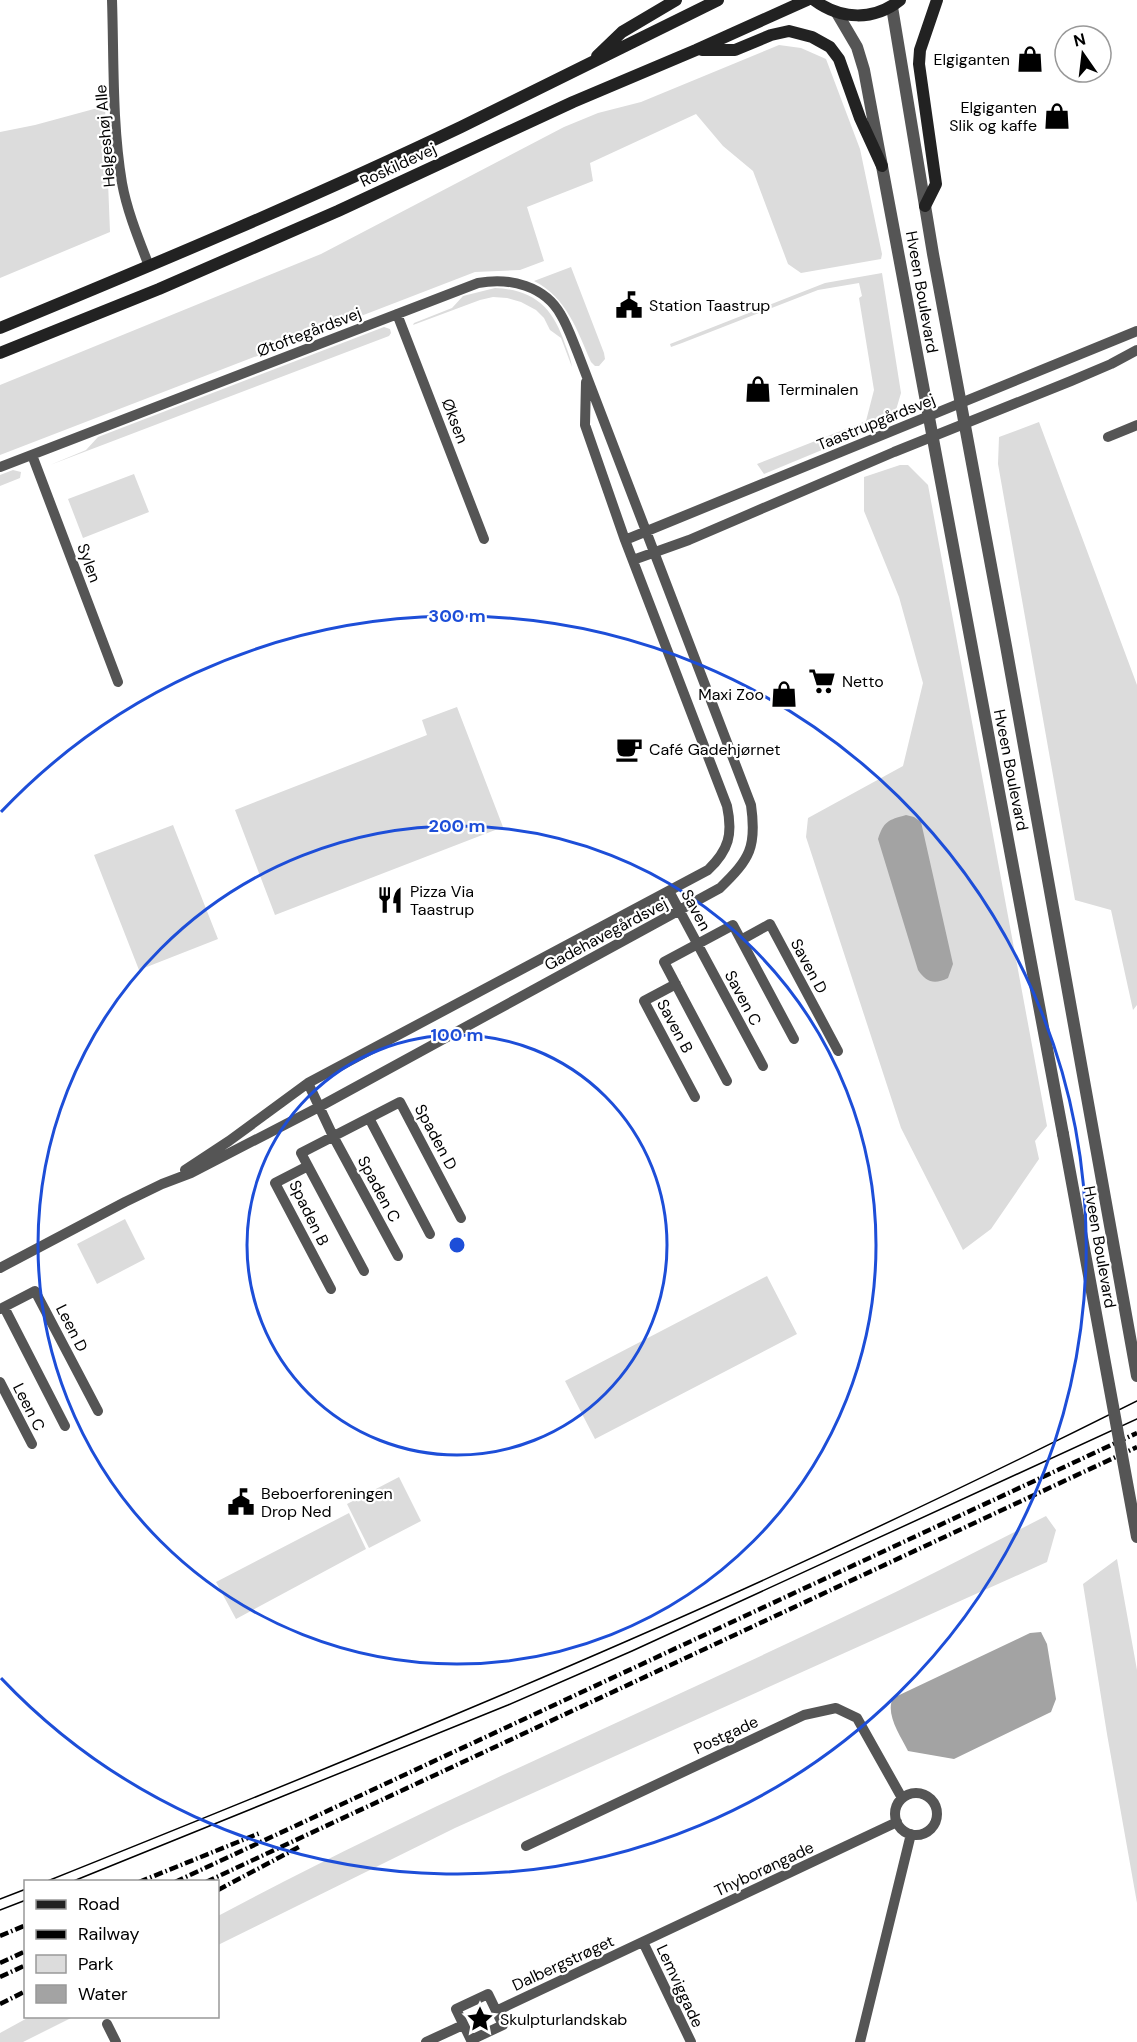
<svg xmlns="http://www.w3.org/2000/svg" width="1137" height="2042" viewBox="0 0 1137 2042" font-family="'DM Sans',sans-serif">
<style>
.green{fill:#dcdcdc}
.water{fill:#a3a3a3}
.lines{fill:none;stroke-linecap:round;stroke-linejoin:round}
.minor{stroke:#555;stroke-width:10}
.tertiary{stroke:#555;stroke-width:12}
.secondary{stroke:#222;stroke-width:12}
.tram{stroke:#000;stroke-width:1.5}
.rail{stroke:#000;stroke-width:4.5;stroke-dasharray:9 3 1.5 3;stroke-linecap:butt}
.tertiary-bridge{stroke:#555;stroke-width:12}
.ring{fill:none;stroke:#1d4ed8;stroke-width:3}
.labels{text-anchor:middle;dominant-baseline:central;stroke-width:4.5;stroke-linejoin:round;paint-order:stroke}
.poi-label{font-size:16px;fill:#000;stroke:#fff;text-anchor:start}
.street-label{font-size:16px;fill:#000;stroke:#fff}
.centre{fill:#1d4ed8;stroke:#fff;stroke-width:3}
.ring-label{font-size:18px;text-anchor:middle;font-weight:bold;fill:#1d4ed8;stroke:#fff;stroke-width:4.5;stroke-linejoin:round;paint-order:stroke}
</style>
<rect width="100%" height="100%" fill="#fff"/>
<path class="green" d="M779 45 801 48 826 59 860 149 882 254 881 259 801 273 788 264 753 171 723 146 696 114 590 163 593 181 527 207 544 261 520 270 475 272 0 455V385L321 254 564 127 598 113 641 102Z
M105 106 110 232 0 278V132L35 125Z
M571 267 604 353 605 359 599 366H595L591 362C577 330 567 298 534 281Z
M882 273 901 393 896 410 898 414 892 419 875 428 764 474 757 464 866 421 874 390 859 298 862 296 859 283 818 290 682 343 671 347 670 344 825 283Z
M495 288C535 290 553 308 565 344 568 352 571 359 572 367L561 338 550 330 544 318 536 310 521 302 507 298 493 297 480 300 413 325 414 323 452 308 463 296Z
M384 327 390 329 391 333 389 336 50 465 86 450 98 437Z
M1039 422 1137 685V1005L1133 1010 1111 910 1075 900 998 464 999 437Z
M900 465H908L928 485 1047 1126 1035 1141 1039 1159 991 1229 963 1250 901 1128 806 837 808 818 903 766 923 683 899 597 864 511V477Z
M13 470 21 472 20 478 0 486V475Z
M134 474 149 512 83 538 68 499Z
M457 707 503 827 275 915 235 810 427 735 422 720Z
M173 825 218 939 139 970 94 855Z
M125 1219 145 1259 97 1284 77 1244Z
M767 1276 797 1334 595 1439 565 1381Z
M399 1477 421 1521 369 1548 347 1504Z
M349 1513 366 1549 236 1619 216 1582Z
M1046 1516 1056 1530 1047 1562 455 1828 218 1945V1916C426 1805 643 1713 856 1611 920 1581 983 1548 1046 1516Z
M1117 1559 1137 1670V1903L1107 1734 1083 1584Z
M31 2016H73V2017L23 2042H0V2033Z"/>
<path class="water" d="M906 815 914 817 921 822 953 964 948 978C934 985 926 982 918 970L878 839C884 821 888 820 906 815Z
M1041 1632 1047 1644 1056 1699 1051 1712 954 1759 908 1751C900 1735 885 1714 893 1698L1030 1633Z"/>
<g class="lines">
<path class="minor" d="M112 0C114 60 112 124 122 183 127 211 139 240 149 266
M397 314 484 539
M1108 437 1137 425
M32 455 118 682
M0 467 478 283C510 277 545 286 561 315 568 327 572 339 577 351L751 805C757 847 750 859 720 888L319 1107 191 1173 162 1184 125 1202 0 1268
M625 540 1137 331
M633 560 689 540 894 452 1071 381 1111 364 1137 350
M669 891 763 1066
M741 940 770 924 838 1051
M676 984 644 1001 695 1097
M727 1081 664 962 733 925 794 1039
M308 1083 333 1136 398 1256
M369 1118 430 1234
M308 1166 275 1183 331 1289
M185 1170 229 1141 308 1083 708 870C729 850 733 834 727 806L625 540 585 425 586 382
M364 1271 301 1153 400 1102 461 1218
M4 1307 65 1426
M0 1309 35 1291 98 1411
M0 1382 32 1444
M895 1814a21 21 0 1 1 42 0a21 21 0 1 1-42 0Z
M526 1846 804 1715 836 1708 857 1718 902 1798
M643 1942 691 2042
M488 1994 503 2025 471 2040 456 2009Z
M496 2011 897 1822
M107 2024 116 2042
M426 2042 463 2025
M860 2042 911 1834"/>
<path class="tertiary" d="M892 7 933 254 1006 646 1137 1376
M837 13 857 47 864 70 1063 1134"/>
<path class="secondary" d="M814 0C841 20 874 21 900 0
M702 50H735L771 35 789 31 812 37 830 47 839 59 860 118 882 166
M597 56 622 32 676 0
M925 206 936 184 919 64 920 50 937 0
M0 328C155 264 310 199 461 127 547 85 632 42 718 0
M0 353 159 289 338 211 573 102 696 50 807 0"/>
<path class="tram" d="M45 1882C240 1804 435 1725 627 1641 799 1566 969 1485 1137 1401
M71 1882 508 1705 632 1651 1137 1419
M0 1899 26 1889
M0 1910 26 1900"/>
<path class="rail" d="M139 1882 260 1833
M175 1882 1137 1433
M206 1882 1137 1447
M218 1890 299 1847
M0 1936 26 1925
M0 1963 26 1951
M0 1977 26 1965
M0 2004 26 1991"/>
<path class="tertiary-bridge" d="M1063 1134 1137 1537"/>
</g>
<g class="ring">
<circle cx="457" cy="1245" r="210"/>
<circle cx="457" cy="1245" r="419"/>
<path d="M1 812A629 629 0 1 1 1 1678"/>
</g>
<defs>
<symbol id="shop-bare" viewBox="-9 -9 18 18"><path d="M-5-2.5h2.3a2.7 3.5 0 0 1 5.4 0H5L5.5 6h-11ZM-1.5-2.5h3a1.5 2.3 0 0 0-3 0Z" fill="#000" stroke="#fff" stroke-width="2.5" paint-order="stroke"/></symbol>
<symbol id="civic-bare" viewBox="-9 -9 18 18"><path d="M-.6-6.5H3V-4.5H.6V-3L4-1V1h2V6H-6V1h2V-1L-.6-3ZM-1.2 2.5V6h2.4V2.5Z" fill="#000" stroke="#fff" stroke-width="2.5" paint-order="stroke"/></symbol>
<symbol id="supermarket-bare" viewBox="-9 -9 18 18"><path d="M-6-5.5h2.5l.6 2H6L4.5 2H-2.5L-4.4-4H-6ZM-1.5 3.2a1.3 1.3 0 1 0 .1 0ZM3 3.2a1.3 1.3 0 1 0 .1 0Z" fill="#000" stroke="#fff" stroke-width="2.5" paint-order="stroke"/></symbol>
<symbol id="cafe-bare" viewBox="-9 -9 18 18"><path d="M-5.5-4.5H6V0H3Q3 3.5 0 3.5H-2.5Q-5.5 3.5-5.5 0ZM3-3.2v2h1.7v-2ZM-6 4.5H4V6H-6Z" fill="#000" stroke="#fff" stroke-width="2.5" paint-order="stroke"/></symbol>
<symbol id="restaurant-bare" viewBox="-9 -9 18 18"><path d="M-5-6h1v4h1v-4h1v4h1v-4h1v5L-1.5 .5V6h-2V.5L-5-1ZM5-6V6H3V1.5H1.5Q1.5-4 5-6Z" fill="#000" stroke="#fff" stroke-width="2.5" paint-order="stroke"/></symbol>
<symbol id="sight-bare" viewBox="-9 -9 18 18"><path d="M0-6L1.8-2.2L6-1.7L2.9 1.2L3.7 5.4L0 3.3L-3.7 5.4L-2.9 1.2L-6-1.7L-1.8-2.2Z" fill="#000" stroke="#fff" stroke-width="2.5" paint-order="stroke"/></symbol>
</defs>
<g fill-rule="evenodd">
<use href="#shop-bare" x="1011" y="40" width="38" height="38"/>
<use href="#shop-bare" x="1038" y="97" width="38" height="38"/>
<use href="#civic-bare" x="610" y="286" width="38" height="38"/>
<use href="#shop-bare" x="739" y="370" width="38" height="38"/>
<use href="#supermarket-bare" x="803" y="662" width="38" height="38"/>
<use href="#shop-bare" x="765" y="675" width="38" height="38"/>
<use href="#cafe-bare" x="610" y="730" width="38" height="38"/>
<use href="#restaurant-bare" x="371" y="881" width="38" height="38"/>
<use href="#civic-bare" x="222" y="1483" width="38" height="38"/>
<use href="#sight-bare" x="461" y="2000" width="38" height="38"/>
</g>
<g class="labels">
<g class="poi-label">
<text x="1010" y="59" text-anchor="end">Elgiganten</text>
<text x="1037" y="107" text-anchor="end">Elgiganten<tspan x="1037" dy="18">Slik og kaffe</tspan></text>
<text x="649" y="305">Station Taastrup</text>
<text x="778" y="389">Terminalen</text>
<text x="842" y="681">Netto</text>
<text x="764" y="694" text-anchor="end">Maxi Zoo</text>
<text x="649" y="749">Café Gadehjørnet</text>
<text x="410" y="891">Pizza Via<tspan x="410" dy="18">Taastrup</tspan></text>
<text x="261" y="1493">Beboerforeningen<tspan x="261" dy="18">Drop Ned</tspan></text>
<text x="500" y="2019">Skulpturlandskab</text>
</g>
<g class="street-label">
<text transform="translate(105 136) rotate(-95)">Helgeshøj Alle</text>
<text transform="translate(398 165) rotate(-25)">Roskildevej</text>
<text transform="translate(922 292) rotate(80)">Hveen Boulevard</text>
<text transform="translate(309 332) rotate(-21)">Øtoftegårdsvej</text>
<text transform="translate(455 421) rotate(69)">Øksen</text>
<text transform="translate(876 422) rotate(-22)">Taastrupgårdsvej</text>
<text transform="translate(89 563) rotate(70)">Sylen</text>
<text transform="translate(1011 770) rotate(79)">Hveen Boulevard</text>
<text transform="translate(696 910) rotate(62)">Saven</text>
<text transform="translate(606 934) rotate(-28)">Gadehavegårdsvej</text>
<text transform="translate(809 966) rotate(62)">Saven D</text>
<text transform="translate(743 998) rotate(62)">Saven C</text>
<text transform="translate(675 1026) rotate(62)">Saven B</text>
<text transform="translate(436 1137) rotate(62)">Spaden D</text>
<text transform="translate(379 1189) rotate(62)">Spaden C</text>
<text transform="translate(309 1213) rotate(64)">Spaden B</text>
<text transform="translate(1100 1247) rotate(80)">Hveen Boulevard</text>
<text transform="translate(72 1328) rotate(63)">Leen D</text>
<text transform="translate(29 1407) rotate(63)">Leen C</text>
<text transform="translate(726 1735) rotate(-25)">Postgade</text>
<text transform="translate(764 1869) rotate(-25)">Thyborøngade</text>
<text transform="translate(563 1963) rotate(-25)">Dalbergstrøget</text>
<text transform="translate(680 1986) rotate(65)">Lemviggade</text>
</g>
</g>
<circle cx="457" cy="1245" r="9" class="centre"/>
<g class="ring-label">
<text x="457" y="622">300 m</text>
<text x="457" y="832">200 m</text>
<text x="457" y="1041">100 m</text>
</g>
<rect x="24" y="1880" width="195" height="138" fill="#ffffff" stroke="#999999" stroke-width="1.5"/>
<rect x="36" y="1900" width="30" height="9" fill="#222222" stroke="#999999" stroke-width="1.5"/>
<text x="78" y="1910" font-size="18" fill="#000000">Road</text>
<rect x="36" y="1930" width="30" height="9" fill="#000000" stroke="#999999" stroke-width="1.5"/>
<text x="78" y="1940" font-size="18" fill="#000000">Railway</text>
<rect x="36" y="1955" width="30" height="18" fill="#dcdcdc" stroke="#999999" stroke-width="1.5"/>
<text x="78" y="1970" font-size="18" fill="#000000">Park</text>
<rect x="36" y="1985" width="30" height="18" fill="#a3a3a3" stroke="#999999" stroke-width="1.5"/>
<text x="78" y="2000" font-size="18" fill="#000000">Water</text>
<g transform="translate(1083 54) rotate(346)"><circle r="28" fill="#ffffff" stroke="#999999" stroke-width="1.5"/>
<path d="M0-4.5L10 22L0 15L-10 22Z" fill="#000000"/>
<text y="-9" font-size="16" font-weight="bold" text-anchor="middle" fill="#000000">N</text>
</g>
</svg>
